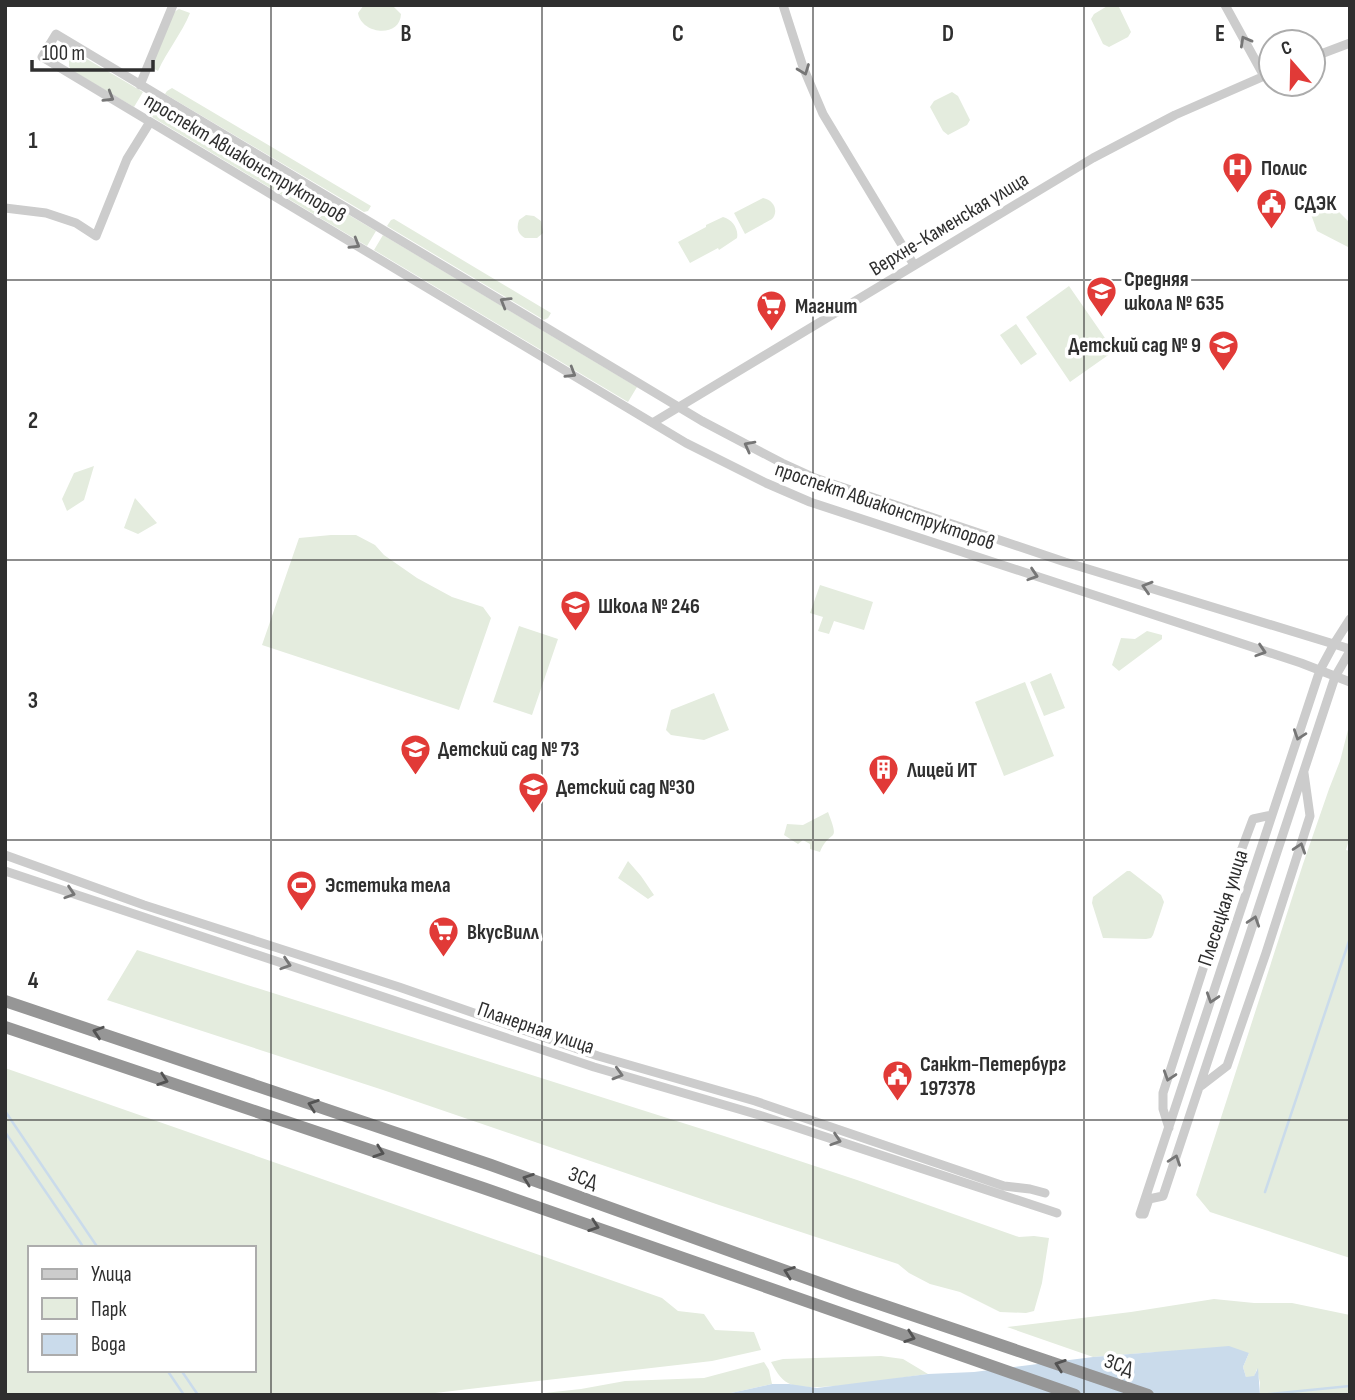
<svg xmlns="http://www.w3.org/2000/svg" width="1355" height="1400" viewBox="0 0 1355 1400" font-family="'Sofia Sans Condensed',sans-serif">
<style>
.green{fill:#e4ecde;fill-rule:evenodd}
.water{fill:#cadbeb}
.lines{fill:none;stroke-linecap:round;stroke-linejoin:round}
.stream{stroke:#cadbeb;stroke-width:2.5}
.minor{stroke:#ccc;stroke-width:9}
.highway{stroke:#969696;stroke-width:12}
.oneway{stroke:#767676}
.oneway2{stroke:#535353}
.grid{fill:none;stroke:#2f2f2f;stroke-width:2;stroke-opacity:0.55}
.labels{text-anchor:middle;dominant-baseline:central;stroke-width:7;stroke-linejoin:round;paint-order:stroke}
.street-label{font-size:21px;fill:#2f2f2f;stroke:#fff}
.poi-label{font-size:21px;font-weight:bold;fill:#2f2f2f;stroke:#fff;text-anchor:start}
.grid-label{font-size:23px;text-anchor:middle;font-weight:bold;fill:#2f2f2f;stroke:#fff;stroke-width:7;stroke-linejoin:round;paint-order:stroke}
</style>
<rect width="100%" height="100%" fill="#fff"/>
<path class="green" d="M364 5H392L401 14C400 39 361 34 358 13Z
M1109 5H1117L1119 7 1131 32 1128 37 1109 47 1103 44 1091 19 1094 14Z
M179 9 190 13C182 33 167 51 158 71L151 67 174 12Z
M76 54 80 55 143 92 134 107 71 70 69 66V61Z
M172 88 371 206 368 211 364 212 165 94 167 91Z
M952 92 958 96 970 120 967 125 948 135 943 131 930 107 934 101Z
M160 103 376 231 367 246 152 117Z
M763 198C774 200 779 211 772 219L745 234 734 213Z
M1326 199 1350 223V246L1348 247 1317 231 1308 206Z
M526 215 534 216 541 221 543 233 537 238H525C518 234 516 228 519 220Z
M723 217C732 219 739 229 737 238L719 250 718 248 690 263 678 242 706 227V225Z
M394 219 551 313 548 318 544 320 387 226 391 220Z
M383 235 637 387 628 402 374 250Z
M1069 286 1114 351 1070 382 1026 317Z
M1016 324 1037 354 1021 365 1000 335Z
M94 466 84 500 67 511 62 499 74 473Z
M135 498 157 523 138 534 124 528Z
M331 535H356L375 545 384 555 417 578 452 597 483 607 491 618 459 710 262 645 299 538Z
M820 585 873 602 864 630 834 621 829 634 818 631 823 617 810 613Z
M519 626 558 639 532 715 493 702Z
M1147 631 1162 635V639L1119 671 1112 665 1121 638 1135 639Z
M1051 673 1065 708 1044 716 1030 682Z
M1025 682 1054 756 1004 776 975 702Z
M714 693 729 730 704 740 671 735 666 730 671 710Z
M1349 726 1350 836 1346 850 1350 851V1258L1210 1212 1196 1195 1303 864 1329 789 1340 761Z
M828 812C841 846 830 827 820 852L810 849V844L803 840 798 844 784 835 787 824 803 825Z
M628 861 641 876 654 895 648 899 618 878Z
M1127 871H1130L1161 895 1164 902 1153 935 1151 938 1146 939 1103 938 1092 903 1093 897Z
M137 950 724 1136 857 1180 1019 1237 1034 1236 1049 1238 1042 1283 1034 1311 1026 1313 1000 1312 960 1292 930 1284 909 1273 898 1264 719 1205 383 1090 107 1000Z
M5 1068 662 1298 678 1311 704 1314 715 1330 754 1332 761 1350 712 1361 418 1395H5ZM30 1248H254V1370H30Z
M1214 1299 1254 1303H1292L1350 1315V1395H1260V1383L1257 1369 1254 1377H1246L1243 1367 1249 1353 1157 1352 1093 1357 1007 1327 1131 1312Z
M881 1356 903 1359 928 1374C902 1377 807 1395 788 1383 780 1379 775 1369 771 1362L783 1359Z
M764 1362 769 1370 772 1384 722 1395H526L581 1389 625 1381 704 1378Z"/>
<path class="water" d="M1229 1346 1249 1353 1243 1367 1246 1377 1254 1376 1258 1368 1260 1395H722L772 1384H789L817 1388 928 1374 974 1372 1093 1357Z"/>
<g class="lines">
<path class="stream" d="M5 1111 98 1248
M5 1132 84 1248
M1265 1192 1350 938
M167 1370 184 1395
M181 1370 198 1395
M1260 1395 1350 1386"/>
<path class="minor" d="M783 5 803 67 823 114 914 265
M1225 5 1264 76
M1313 57 1350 43
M140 85 173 5
M5 208 46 213 76 223 96 236 127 159 150 122
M654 422 1093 158 1175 115 1271 73
M1350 619 1334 644 1320 670 1140 1214H1144L1149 1199 1163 1196 1335 677 1350 651
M1350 649 1065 562 815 478 782 463 702 421 56 34 42 57 686 443 766 483 810 502 1301 663 1350 682
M5 855 144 905 399 987 598 1056 755 1101 1004 1186 1030 1189 1045 1193
M5 871 594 1067 759 1115 1057 1213
M1201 1086 1227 1066 1266 953 1310 816 1304 773
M1169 1128 1163 1109V1093L1241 851 1253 819 1272 815"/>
<path class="highway" d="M5 1001 491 1165 853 1295 1148 1395
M5 1027 483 1188 1075 1395"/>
</g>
<defs><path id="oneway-chevron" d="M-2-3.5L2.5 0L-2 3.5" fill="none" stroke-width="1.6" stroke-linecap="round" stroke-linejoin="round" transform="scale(1.75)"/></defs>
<g class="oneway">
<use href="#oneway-chevron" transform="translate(1245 41) rotate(-119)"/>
<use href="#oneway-chevron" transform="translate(804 70) rotate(69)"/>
<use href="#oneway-chevron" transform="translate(109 97) rotate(31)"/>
<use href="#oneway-chevron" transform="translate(355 244) rotate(31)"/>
<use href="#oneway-chevron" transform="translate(505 302) rotate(-149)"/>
<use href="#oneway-chevron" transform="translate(571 373) rotate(31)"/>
<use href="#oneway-chevron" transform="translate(749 446) rotate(-152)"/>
<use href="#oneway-chevron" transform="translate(1033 575) rotate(18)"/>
<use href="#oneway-chevron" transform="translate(1147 587) rotate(-163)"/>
<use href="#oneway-chevron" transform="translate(1261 651) rotate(18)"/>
<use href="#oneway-chevron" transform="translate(1299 735) rotate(109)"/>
<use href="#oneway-chevron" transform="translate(1300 848) rotate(-72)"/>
<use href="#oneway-chevron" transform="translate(70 893) rotate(18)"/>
<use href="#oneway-chevron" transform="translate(1254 921) rotate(-72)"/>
<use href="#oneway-chevron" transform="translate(286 964) rotate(18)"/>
<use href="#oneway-chevron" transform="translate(1212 998) rotate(108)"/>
<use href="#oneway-chevron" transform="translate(618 1074) rotate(16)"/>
<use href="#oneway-chevron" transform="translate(1169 1076) rotate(108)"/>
<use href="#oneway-chevron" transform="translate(836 1140) rotate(18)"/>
<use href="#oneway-chevron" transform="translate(1175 1160) rotate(-71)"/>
</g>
<g class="oneway2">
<use href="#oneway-chevron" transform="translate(98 1032) rotate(-162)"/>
<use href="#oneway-chevron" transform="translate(163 1080) rotate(19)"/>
<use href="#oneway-chevron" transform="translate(313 1105) rotate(-161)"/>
<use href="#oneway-chevron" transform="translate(379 1152) rotate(19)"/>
<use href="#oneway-chevron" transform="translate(528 1179) rotate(-160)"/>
<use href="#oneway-chevron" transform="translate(594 1226) rotate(19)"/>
<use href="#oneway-chevron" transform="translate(789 1272) rotate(-160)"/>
<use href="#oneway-chevron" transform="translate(910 1337) rotate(19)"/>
<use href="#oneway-chevron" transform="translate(1060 1365) rotate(-161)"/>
</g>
<path class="grid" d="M271 5V1395M542 5V1395M813 5V1395M1084 5V1395M5 280H1350M5 560H1350M5 840H1350M5 1120H1350"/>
<defs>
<symbol id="hospital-pin" viewBox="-11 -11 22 30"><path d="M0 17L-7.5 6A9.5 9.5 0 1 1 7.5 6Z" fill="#e13a37" stroke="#fff"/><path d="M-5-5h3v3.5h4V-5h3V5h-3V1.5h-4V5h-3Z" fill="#fff"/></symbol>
<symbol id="civic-pin" viewBox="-11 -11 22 30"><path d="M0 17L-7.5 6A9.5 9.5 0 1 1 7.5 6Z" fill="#e13a37" stroke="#fff"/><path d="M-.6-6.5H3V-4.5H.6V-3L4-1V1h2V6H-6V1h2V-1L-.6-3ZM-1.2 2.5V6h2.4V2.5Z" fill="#fff"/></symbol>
<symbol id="school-pin" viewBox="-11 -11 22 30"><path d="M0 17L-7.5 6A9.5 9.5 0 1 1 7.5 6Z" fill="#e13a37" stroke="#fff"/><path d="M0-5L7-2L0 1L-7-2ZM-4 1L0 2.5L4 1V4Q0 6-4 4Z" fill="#fff"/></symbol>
<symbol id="supermarket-pin" viewBox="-11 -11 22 30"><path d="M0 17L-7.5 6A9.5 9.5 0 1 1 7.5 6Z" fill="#e13a37" stroke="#fff"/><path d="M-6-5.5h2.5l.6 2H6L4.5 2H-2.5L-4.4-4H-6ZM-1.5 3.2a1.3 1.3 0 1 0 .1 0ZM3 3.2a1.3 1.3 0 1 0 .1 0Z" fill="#fff"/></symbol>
<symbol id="building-pin" viewBox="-11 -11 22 30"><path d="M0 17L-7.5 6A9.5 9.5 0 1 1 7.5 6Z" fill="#e13a37" stroke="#fff"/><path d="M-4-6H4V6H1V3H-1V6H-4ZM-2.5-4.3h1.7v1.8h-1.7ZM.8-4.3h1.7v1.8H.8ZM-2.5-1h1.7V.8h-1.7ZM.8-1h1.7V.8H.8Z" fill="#fff"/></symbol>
<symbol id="stadium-pin" viewBox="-11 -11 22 30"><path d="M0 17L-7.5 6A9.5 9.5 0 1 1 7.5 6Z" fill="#e13a37" stroke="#fff"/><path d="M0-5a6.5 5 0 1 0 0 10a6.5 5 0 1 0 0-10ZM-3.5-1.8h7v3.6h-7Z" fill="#fff"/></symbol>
</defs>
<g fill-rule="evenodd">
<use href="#hospital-pin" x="1220" y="150" width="35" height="47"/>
<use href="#civic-pin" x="1254" y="186" width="35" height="47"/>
<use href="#school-pin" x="1084" y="274" width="35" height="47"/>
<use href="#supermarket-pin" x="754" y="288" width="35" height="47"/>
<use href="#school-pin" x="1206" y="328" width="35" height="47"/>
<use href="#school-pin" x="558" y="588" width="35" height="47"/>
<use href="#school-pin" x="398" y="732" width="35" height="47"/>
<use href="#building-pin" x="866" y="752" width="35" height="47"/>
<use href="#school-pin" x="516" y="770" width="35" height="47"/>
<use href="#stadium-pin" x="284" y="868" width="35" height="47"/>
<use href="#supermarket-pin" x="426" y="914" width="35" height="47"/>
<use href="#civic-pin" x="880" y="1058" width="35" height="47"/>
</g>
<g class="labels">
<g class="street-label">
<text transform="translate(245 158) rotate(31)">проспект Авиаконструкторов</text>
<text transform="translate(949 224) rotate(-31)">Верхне-Каменская улица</text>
<text transform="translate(885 506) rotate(19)">проспект Авиаконструкторов</text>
<text transform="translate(1223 908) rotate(-72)">Плесецкая улица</text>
<text transform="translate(536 1028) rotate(19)">Планерная улица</text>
<text transform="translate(583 1178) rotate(20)">ЗСД</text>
<text transform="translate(1119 1365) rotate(19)">ЗСД</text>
</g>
<g class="poi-label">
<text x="1261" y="168">Полис</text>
<text x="1294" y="203">СДЭК</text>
<text x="1124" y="279">Средняя<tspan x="1124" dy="24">школа № 635</tspan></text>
<text x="795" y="306">Магнит</text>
<text x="1201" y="345" text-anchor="end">Детский сад № 9</text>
<text x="598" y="606">Школа № 246</text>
<text x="438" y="749">Детский сад № 73</text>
<text x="907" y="770">Лицей ИТ</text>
<text x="556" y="787">Детский сад №30</text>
<text x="325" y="885">Эстетика тела</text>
<text x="467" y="932">ВкусВилл</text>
<text x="920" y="1064">Санкт-Петербург<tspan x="920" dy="24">197378</tspan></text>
</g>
</g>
<g class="grid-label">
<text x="406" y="41">B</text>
<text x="678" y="41">C</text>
<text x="948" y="41">D</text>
<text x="1220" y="41">E</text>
<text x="33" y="148">1</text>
<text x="33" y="428">2</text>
<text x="33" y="708">3</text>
<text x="33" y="988">4</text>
</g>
<rect width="1355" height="1400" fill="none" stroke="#2f2f2f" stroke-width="14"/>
<rect x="28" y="1246" width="228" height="126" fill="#ffffff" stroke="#acacac" stroke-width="2"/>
<rect x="42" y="1269" width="35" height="10" fill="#cccccc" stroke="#acacac" stroke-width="2"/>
<text x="91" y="1281" font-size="21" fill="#2f2f2f">Улица</text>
<rect x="42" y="1298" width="35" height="21" fill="#e4ecde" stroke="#acacac" stroke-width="2"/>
<text x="91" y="1316" font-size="21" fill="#2f2f2f">Парк</text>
<rect x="42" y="1334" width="35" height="21" fill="#cadbeb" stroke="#acacac" stroke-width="2"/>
<text x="91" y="1351" font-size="21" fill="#2f2f2f">Вода</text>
<g transform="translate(1292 63) rotate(340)"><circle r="33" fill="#ffffff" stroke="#acacac" stroke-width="2"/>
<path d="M0-5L12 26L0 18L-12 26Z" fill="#e13a37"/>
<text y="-10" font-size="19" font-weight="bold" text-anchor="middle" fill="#2f2f2f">С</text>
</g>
<path d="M32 60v10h121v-10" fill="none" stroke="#2f2f2f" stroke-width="3.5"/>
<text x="42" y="60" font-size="21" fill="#2f2f2f" stroke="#ffffff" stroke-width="5" paint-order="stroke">100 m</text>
</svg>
